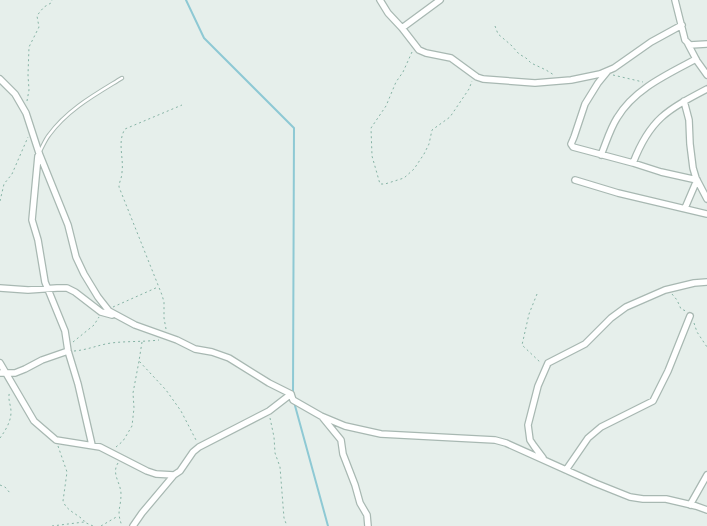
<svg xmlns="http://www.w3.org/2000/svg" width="707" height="526" viewBox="0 0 707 526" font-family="Raleway,sans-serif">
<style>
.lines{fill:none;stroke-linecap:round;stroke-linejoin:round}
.stream{stroke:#8ec9d4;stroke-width:2}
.service-casing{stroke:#a8b8b2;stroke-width:4.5}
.minor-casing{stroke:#a8b8b2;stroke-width:8}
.path{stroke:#86b3a5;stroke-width:1;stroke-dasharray:2 3;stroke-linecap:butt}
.service{stroke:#fff;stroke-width:2.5}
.minor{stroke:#fff;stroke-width:5.5}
</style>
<rect width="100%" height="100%" fill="#e6efeb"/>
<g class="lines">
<path class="stream" d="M186 0 204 38 294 128 293 394
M294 402 328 526"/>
<defs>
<path id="service" d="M40 151C43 146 45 140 49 135 68 109 96 94 122 78"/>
<path id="minor" d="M380 0 388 13 402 28 419 50 426 53 451 58 477 77 483 79 535 83 571 80 600 74 614 68 651 42 682 25
M675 0 685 40 690 45 707 44
M402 28 440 0
M688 44 697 61 707 75
M607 72 598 83 585 104 574 137 571 144 573 147 633 163 661 172 697 180
M0 79 15 94 26 113 39 153 68 225 76 257 84 274 98 297 109 311 135 325 177 340 195 349 212 352 229 358 269 383 291 394 293 400 321 416 345 426 381 434 495 440 506 443 595 483 630 497 643 499H666L696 506 707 510
M684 101 689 120 690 144 693 168 696 178 707 199
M601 155C606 143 610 129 617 118 634 89 668 74 696 59
M38 156 32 220 38 240 45 282 65 331 68 351 78 384 92 445
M633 163C650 119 667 110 707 89
M575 180 618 193 707 214
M685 208 697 180
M0 288 28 290 57 288H67L75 292 101 312 112 315
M0 363 34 421 56 440 100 447 147 471 156 474 174 475 180 471 193 452 199 447 269 411 291 394
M0 373H15L25 369 42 360 68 351
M323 418 341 440 343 454 355 485 360 503 367 515 368 526
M543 458 534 446 530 440 528 425 538 386 548 363 585 344 611 318 626 307 665 290 694 283 707 282
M566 470 588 438 601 427 653 401 668 371 690 316
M690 505 707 475
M133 526 142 513 174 475"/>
</defs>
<use href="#service" class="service-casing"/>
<use href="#minor" class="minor-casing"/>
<path class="path" d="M495 26 498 34 511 45 519 54 526 58 531 63 546 70 554 75
M412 52 403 72 396 82 386 106 371 128 372 156 380 184H385L404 178 414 169 424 154 429 144 432 130 450 117 469 89 472 81
M613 75 643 82
M27 101 29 90 28 75 29 47 39 27 37 16 39 13 44 7 51 3 52 0
M0 201 4 184 12 174 28 137
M537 294 529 314 522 345 541 363
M672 294 677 300 681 309 686 311
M113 307 158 287
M694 323 697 332 707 347
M166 329 164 318V302L162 295 119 187C119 182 122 178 122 172 124 158 117 142 125 129L182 105
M73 342 94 325 99 317
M142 342 139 361 166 390 181 411 197 442
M74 351C87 350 98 345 111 343 127 341 143 342 159 340
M270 418 274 437 275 453 280 467 284 518 287 526
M0 438C5 431 11 422 11 412 11 404 7 399 10 391
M58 446 67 472 63 501C67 512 79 514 86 523
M116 447 123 441 132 426 134 408 133 393 139 361
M118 463C111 474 121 483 121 494 121 509 116 510 122 526
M0 485 5 487 10 493
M52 526 84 522 93 526
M101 526 118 516"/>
<use href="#service" class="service"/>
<use href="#minor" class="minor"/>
</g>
</svg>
